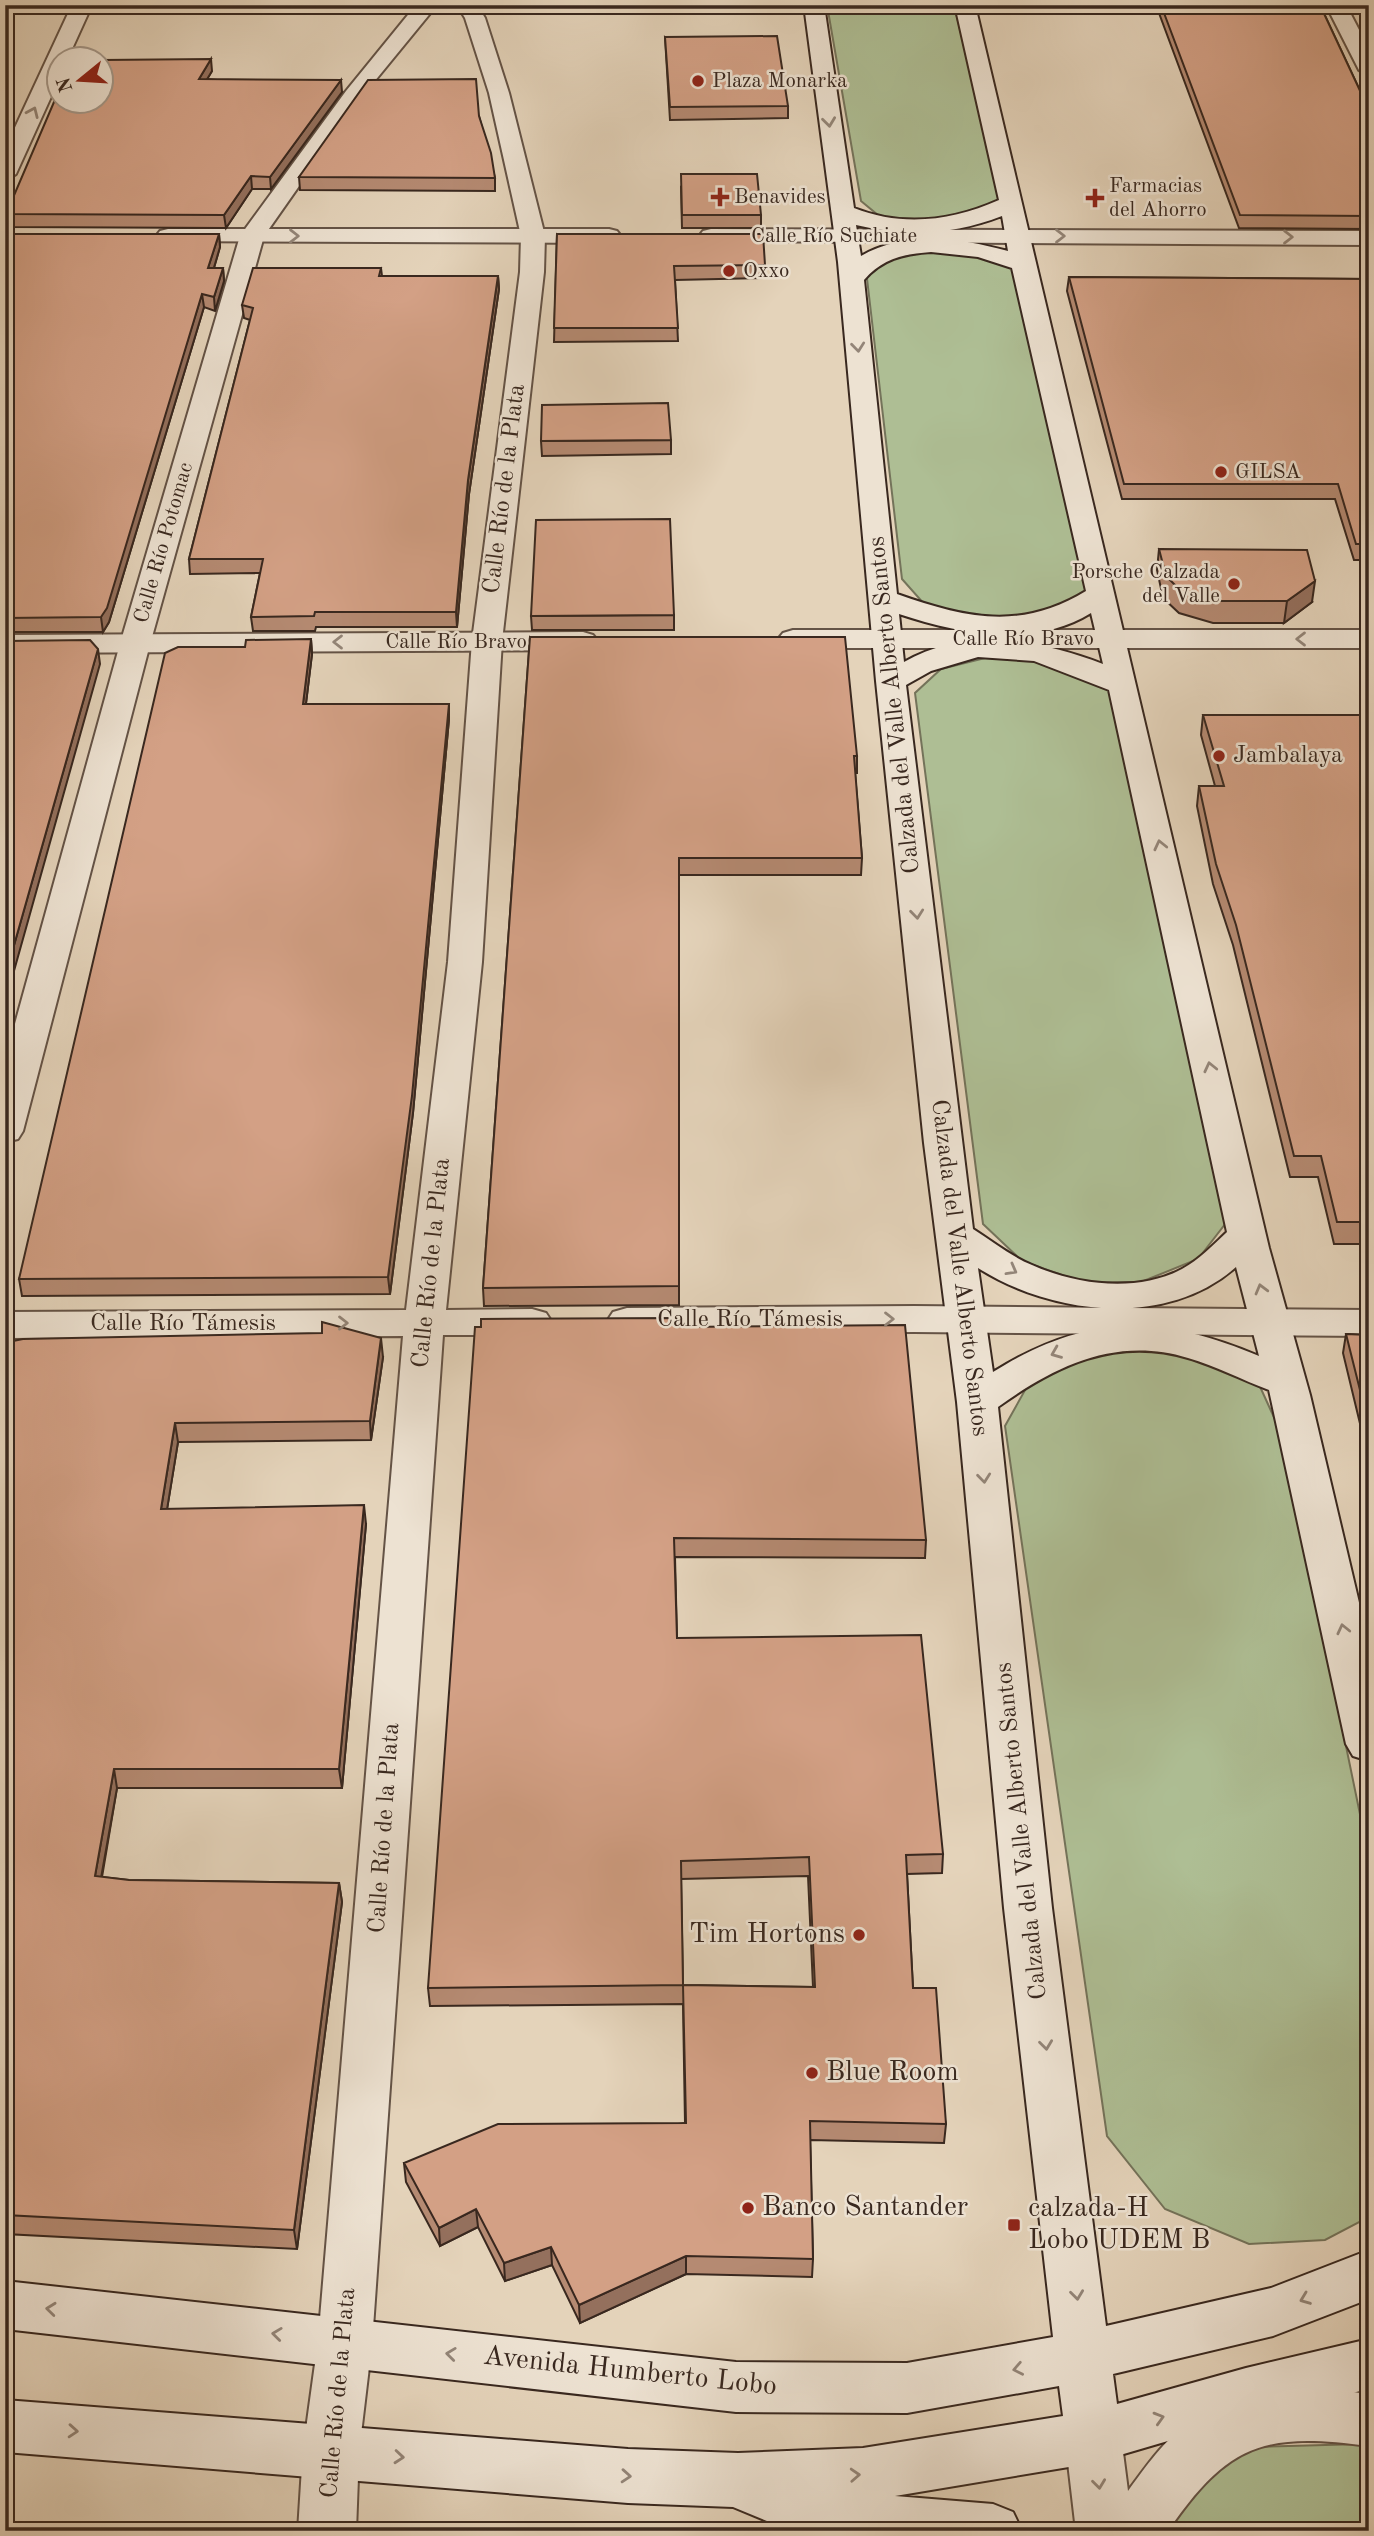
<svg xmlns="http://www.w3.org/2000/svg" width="1374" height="2536" viewBox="0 0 1374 2536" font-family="'Old Standard TT',serif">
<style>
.green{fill:#aebe94;stroke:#74735a;stroke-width:2}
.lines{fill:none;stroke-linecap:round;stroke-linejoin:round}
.minor-casing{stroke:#645346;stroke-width:4}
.tertiary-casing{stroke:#645346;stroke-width:4}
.secondary-casing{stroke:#39281f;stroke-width:4}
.minor{fill:#ede2d2;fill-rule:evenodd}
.tertiary{fill:#ede2d2;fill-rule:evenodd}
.secondary{fill:#ede2d2;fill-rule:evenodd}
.wall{fill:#b58a72;stroke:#39281f;stroke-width:2;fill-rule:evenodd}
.shaded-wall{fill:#94705d;stroke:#39281f;stroke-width:2}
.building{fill:#d3a085;stroke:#39281f;stroke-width:2;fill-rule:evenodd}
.oneway{stroke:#938578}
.poi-dot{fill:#8f2418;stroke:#ede2d2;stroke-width:2.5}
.labels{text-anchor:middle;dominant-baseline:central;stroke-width:5;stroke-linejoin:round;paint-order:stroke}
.far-poi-label{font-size:21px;fill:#39281f;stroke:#ede2d2;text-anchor:start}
.far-street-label{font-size:21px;fill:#39281f;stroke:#ede2d2}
.street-label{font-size:24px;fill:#39281f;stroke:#ede2d2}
.poi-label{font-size:24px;fill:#39281f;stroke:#ede2d2;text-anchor:start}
.near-poi-label{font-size:28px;fill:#39281f;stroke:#ede2d2;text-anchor:start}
.near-street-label{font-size:28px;fill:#39281f;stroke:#ede2d2}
</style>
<rect width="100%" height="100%" fill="#e4d3ba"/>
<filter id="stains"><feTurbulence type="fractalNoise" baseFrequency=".00286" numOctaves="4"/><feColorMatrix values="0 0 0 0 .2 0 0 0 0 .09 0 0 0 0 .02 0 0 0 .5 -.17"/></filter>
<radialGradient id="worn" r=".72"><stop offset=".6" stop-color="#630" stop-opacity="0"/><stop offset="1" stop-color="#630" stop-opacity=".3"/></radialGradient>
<path class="green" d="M827 5H954L1002 201 980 214 906 222 878 215 861 201Z
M928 247 1003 258 1020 275 1088 590 1064 610 1014 623 969 622 925 605 902 579 866 270 890 253Z
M985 658H1038L1113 691 1229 1219 1198 1259 1141 1282H1082L1022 1261 983 1224 915 693 941 669Z
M1101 1346 1194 1352 1257 1380 1282 1435 1369 1858V2217L1325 2240 1249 2244 1165 2209 1107 2136 1005 1426 1034 1374Z
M1362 2444 1369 2447V2531H1169L1180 2497 1249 2447Z"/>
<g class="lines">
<defs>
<path id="minor" d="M416 5H437L360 99 264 236 150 644 23 1131 18 1139 5 1142V1060L120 644 240 236 346 91Z
M457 5H477L485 18 509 93 545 236 544 272 502 641 482 962 446 1310 532 1309 546 1313 552 1322 546 1331 532 1335H443L372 2342 359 2451 356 2531H298L303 2451 318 2342 403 1336 5 1338V1312L406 1310 448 962 472 641 520 272 521 236 489 93 465 18Z
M1326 5H1346L1369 49V76L1359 70Z
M914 1306 1369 1310V1336L914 1332 627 1334 613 1330 607 1321 613 1312 627 1308Z"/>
<path id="tertiary" d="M72 5H92L67 60H60V77L16 174 5 181V149Z
M168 229H609L617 231 621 236 617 241 609 243 160 241 156 236 160 231Z
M711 229 1369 231V245L703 241 699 236 703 231Z
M793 630H1369V648H793L783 645 778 639 783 633Z
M583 632 593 635 598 641 593 647 583 650 5 653V635Z
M1315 2387 1369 2394V2446C1265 2432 1228 2443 1168 2531H1076L1065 2437 1073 2419 1093 2411 1113 2419 1121 2437 1128 2491C1145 2468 1165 2438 1190 2423 1228 2401 1273 2392 1315 2387Z"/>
<path id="secondary" d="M804 5H824L854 208C902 227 952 221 999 200L955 5H975L1269 1248 1310 1395 1369 1645V1761L1353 1756 1346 1744 1269 1390C1242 1380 1216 1366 1188 1358 1116 1336 1055 1366 998 1407L1052 1908 1106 2326 1271 2288 1369 2250V2299L1273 2336 1113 2374 1117 2404 1246 2368 1369 2339V2389L1246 2418 1093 2463 895 2496 993 2504 1013 2512 1022 2531H791L733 2507 628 2503 5 2452V2400L628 2449 738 2453 863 2448 1063 2416 1059 2386 907 2413 736 2412 5 2329V2281L736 2362 907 2363 1053 2337 1004 1908 957 1402 924 1143 876 681 838 262ZM1002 216 1008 251C958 238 907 230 861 256L856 225C906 237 953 235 1002 216ZM931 252 978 257 1012 268 1086 591C1021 631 965 618 897 594L864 280C882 259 903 254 931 252ZM1091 613 1103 664C1039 640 968 626 904 662L899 614C959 634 1033 649 1091 613ZM978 657 1034 661 1109 690 1227 1232C1213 1245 1199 1260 1182 1269 1137 1293 1077 1285 1032 1265 1010 1256 992 1241 973 1229L906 685 931 671ZM1236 1267 1259 1356C1160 1314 1087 1313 993 1372L978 1268C1052 1315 1166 1329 1236 1267Z"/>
</defs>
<use href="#minor" class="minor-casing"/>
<use href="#tertiary" class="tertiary-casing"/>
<use href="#secondary" class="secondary-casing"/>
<use href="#minor" class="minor"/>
<use href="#tertiary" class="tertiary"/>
<use href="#secondary" class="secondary"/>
</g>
<path class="wall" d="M1156 5H1325L1324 7H1321L1369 110V229L1239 228Z
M1348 5H1369V7H1350Z
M665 37 788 106V118L670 120Z
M212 71 207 79 342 92 271 189H252L226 228 8 227 6 214Z
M479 116 495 178V191L300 190 299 177Z
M681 187 761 215V228H682Z
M5 234H219L220 247 214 268H223L224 281 215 311 204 307 109 622 103 632H5Z
M557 234 765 265V278L675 280 678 341 554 342Z
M381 268 382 276H498L499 289 469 494 457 627H316L315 631H253L251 617 260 573 190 574 189 559 250 320 244 318 242 305Z
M1069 277 1369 279V560H1354L1335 499H1122L1067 291Z
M671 440V454L542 456 541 441Z
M1159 549 1312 602 1284 623H1213L1179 613 1163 598 1157 570Z
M674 615V630H532L531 616Z
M530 637 857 756V773H855L862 858 861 875H679V1305L484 1306 483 1288Z
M311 639 312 654 306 704H449V719L413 1113 390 1294 22 1296 19 1279Z
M1203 715H1369V1244H1334L1318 1177H1290L1233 945 1213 884 1197 806 1199 786H1215L1201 735Z
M679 1327 926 1540 925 1558 675 1557 677 1638 943 1854 942 1873 907 1874 913 1988 946 2124 944 2143 810 2140 813 2259 812 2277 686 2274 580 2323 552 2265 505 2281 478 2227 440 2246 406 2182 404 2163 685 2123 683 2004 430 2006 428 1988ZM808 1876 813 1987 683 1985 681 1879Z
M1346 1334 1369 1335V1461L1343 1353Z
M5 1345 383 1357 371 1440 178 1442 167 1509 366 1524 342 1788H117L102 1877 129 1880 339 1883 342 1902 297 2249 5 2234Z"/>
<path class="shaded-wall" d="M211 59 212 71 200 91 199 79Z
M341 80 342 92 271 189 270 177Z
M251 176 252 189 226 228 224 215Z
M219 234 220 247 210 281 208 268Z
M223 268 224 281 215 311 214 297Z
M498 276 499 289 469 494 457 627 456 612 468 480Z
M202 294 204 307 109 622 103 632 101 617Z
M1315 581 1312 602 1284 623 1287 601Z
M311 639 312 654 304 719 303 704Z
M98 649 100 664 5 1003V977Z
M449 704V719L413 1113 390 1294 388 1277Z
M381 1338 383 1357 371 1440 370 1421Z
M175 1423 178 1442 164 1528 161 1509Z
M364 1505 366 1524 342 1788 339 1769Z
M114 1769 117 1788 98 1895 95 1876Z
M339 1883 342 1902 297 2249 294 2230Z
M476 2209 478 2227 440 2246 439 2228Z
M551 2247 552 2265 505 2281 504 2263Z
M686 2256V2274L580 2323 579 2305Z"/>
<path class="building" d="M1161 5H1320L1369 110V216L1240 215Z
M777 36 788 106 670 107 665 37Z
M211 59 199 79 341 80 270 177 251 176 224 215 6 214 60 88V102H102V60Z
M476 79 479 116 491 153 495 178 299 177 368 80Z
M681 174H757L761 215H682Z
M5 234H219L208 268H223L214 297 202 294 107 608 101 617 5 618Z
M557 234H763L765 265 674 266 678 328H554Z
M253 268H381L379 276H498L468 480 456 612H315L314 616 251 617 263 559H189L253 308 242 305Z
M1069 277 1369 279V544H1356L1338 484H1124Z
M668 403 671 440 541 441 542 405Z
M670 519 674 615 531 616 536 520Z
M1159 549 1307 550 1315 581 1287 601H1216L1182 592 1166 576Z
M530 637H845L857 756H854L862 858H679V1286L483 1288Z
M311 639 303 704H449L412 1096 388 1277 19 1279 165 653 178 647H245L246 640Z
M90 640 98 649 5 977V641Z
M1203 715H1369V1222H1337L1321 1156H1294L1236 925 1216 864 1199 786H1224Z
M679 1318V1327L905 1325 926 1540 674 1538 677 1638 921 1635 943 1854 906 1855 913 1988H936L946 2124 810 2121 813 2259 686 2256 579 2305 551 2247 504 2263 476 2209 439 2228 404 2163 498 2124 686 2123 683 1985 428 1988 475 1327H481V1319ZM809 1857 815 1987 683 1985 681 1861Z
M322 1322 381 1338 370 1421 175 1423 161 1509 364 1505 339 1769H114L95 1876 129 1880 339 1883 294 2230 5 2215V1345L8 1342 23 1339 322 1333Z
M1346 1334 1369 1335V1426Z"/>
<defs><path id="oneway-chevron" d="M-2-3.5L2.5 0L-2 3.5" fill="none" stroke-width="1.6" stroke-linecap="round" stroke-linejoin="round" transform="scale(1.75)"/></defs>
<g class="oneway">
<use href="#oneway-chevron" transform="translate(33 112) rotate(-66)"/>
<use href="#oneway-chevron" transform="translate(829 122) rotate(83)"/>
<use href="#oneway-chevron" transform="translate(294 236)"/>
<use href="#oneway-chevron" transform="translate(1060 236)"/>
<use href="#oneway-chevron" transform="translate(1288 237)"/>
<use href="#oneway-chevron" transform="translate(858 347) rotate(84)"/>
<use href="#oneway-chevron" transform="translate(1301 639) rotate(180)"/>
<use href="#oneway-chevron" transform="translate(338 642) rotate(180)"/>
<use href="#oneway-chevron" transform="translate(1160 845) rotate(-103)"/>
<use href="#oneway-chevron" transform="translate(917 914) rotate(84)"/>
<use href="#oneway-chevron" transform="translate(1210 1067) rotate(-103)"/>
<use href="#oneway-chevron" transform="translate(1012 1270) rotate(29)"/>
<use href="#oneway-chevron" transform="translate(1261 1289) rotate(-105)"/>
<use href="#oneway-chevron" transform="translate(889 1319)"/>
<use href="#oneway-chevron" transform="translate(343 1323)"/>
<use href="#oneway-chevron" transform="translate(1056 1353) rotate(158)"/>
<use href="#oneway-chevron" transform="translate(984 1478) rotate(84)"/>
<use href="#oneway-chevron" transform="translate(1343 1629) rotate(-103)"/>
<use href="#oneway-chevron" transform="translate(1046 2045) rotate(83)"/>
<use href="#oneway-chevron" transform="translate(1077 2295) rotate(83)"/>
<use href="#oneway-chevron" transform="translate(1305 2299) rotate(159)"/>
<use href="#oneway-chevron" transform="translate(51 2309) rotate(-174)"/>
<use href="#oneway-chevron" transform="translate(277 2334) rotate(-173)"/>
<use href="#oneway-chevron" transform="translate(451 2354) rotate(-173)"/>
<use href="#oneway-chevron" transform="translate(1018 2369) rotate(169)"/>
<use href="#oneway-chevron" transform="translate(1159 2418) rotate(-16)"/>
<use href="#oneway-chevron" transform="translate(73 2431) rotate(4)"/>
<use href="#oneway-chevron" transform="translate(399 2457) rotate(5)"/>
<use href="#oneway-chevron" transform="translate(855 2475) rotate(-3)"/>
<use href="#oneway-chevron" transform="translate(626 2476) rotate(4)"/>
<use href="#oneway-chevron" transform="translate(1099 2484) rotate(83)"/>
</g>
<g class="poi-dot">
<circle cx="698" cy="81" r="7"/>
<path d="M716.5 186.5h7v7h7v7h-7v7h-7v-7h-7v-7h7z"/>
<path d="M1091.5 187.5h7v7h7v7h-7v7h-7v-7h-7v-7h7z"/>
<circle cx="729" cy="271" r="7"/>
<circle cx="1221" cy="472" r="7"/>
<circle cx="1234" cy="584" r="7"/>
<circle cx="1219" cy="756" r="7"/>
<circle cx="859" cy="1935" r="7"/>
<circle cx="812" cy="2073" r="7"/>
<circle cx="748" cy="2208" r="7"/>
<rect x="1007" y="2218" width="14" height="14" rx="3.5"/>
</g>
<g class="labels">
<g class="far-poi-label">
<text x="712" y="81">Plaza Monarka</text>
<text x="1109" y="186">Farmacias<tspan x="1109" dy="24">del Ahorro</tspan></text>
<text x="734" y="197">Benavides</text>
<text x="743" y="271">Oxxo</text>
<text x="1235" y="472">GILSA</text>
<text x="1220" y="572" text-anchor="end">Porsche Calzada<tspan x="1220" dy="24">del Valle</tspan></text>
</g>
<g class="far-street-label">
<text x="834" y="236">Calle Río Suchiate</text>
<text transform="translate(164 543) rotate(-74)">Calle Río Potomac</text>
<text x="1023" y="639">Calle Río Bravo</text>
<text x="456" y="642">Calle Río Bravo</text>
</g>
<g class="street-label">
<text transform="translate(505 489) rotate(-83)">Calle Río de la Plata</text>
<text transform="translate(895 705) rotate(-96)">Calzada del Valle Alberto Santos</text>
<text transform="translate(432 1263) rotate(-84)">Calle Río de la Plata</text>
<text transform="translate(959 1268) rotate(83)">Calzada del Valle Alberto Santos</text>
<text x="750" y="1320">Calle Río Támesis</text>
<text x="183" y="1324">Calle Río Támesis</text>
<text transform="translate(385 1828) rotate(-86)">Calle Río de la Plata</text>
<text transform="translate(1022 1831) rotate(-96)">Calzada del Valle Alberto Santos</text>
<text transform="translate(339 2393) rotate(-85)">Calle Río de la Plata</text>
</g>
<g class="poi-label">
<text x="1233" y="756">Jambalaya</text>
</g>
<g class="near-poi-label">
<text x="845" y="1935" text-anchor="end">Tim Hortons</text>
<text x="826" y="2073">Blue Room</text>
<text x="762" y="2208">Banco Santander</text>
<text x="1028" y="2209">calzada-H<tspan x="1028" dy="32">Lobo UDEM B</tspan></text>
</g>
<g class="near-street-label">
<text transform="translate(630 2372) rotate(6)">Avenida Humberto Lobo</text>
</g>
</g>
<rect width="1374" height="2536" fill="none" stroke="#e4d3ba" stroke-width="28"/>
<rect x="7" y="7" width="1360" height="2522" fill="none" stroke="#39281f" stroke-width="3.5"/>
<rect x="14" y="14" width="1346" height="2508" fill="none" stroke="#39281f" stroke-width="2"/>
<g transform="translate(80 80) rotate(252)"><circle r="33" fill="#ede2d2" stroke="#a5988a" stroke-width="2"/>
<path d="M0-5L12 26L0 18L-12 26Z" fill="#8f2418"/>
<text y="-10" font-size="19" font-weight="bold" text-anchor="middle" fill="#39281f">N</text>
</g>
<rect width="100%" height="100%" filter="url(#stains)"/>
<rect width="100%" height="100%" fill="url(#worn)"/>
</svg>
